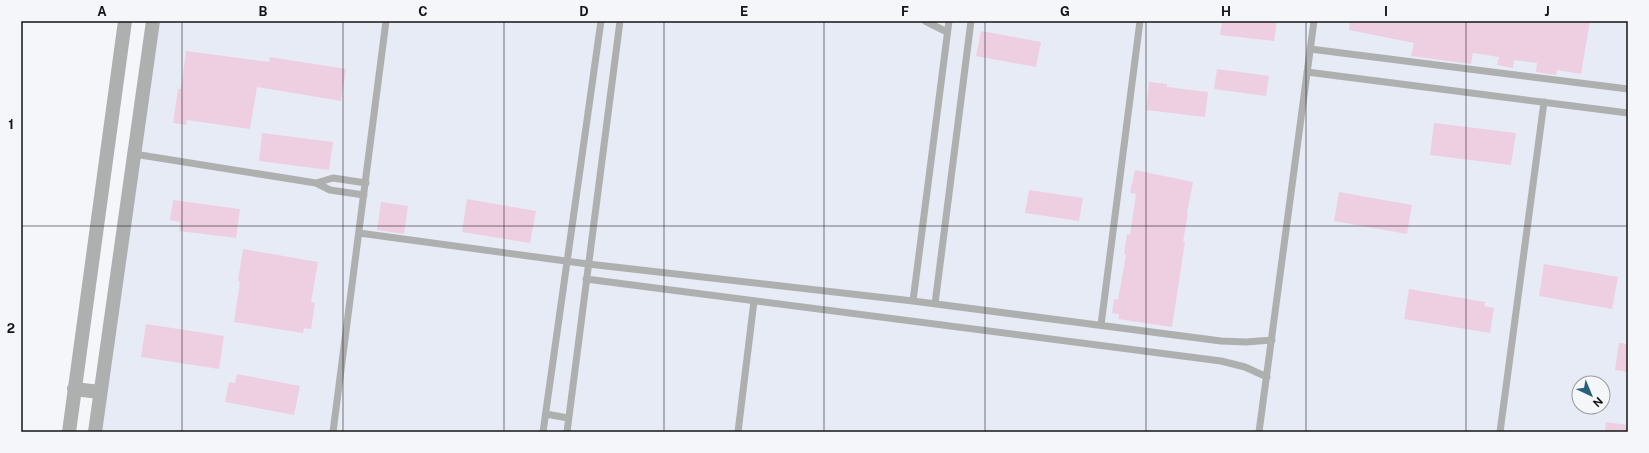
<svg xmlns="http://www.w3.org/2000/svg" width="1649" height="453" viewBox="0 0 1649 453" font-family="'Public Sans',sans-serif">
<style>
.built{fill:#e6ebf5;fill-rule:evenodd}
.building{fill:#eecfe2}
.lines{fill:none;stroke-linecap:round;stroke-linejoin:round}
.lane{stroke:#aeb0b0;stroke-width:7}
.street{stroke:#aeb0b0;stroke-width:14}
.grid{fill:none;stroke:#131415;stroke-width:1;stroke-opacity:0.55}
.neatline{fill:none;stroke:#131415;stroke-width:1.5}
.grid-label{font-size:13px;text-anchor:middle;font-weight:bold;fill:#131415}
</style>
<rect width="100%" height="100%" fill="#f4f6fa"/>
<path class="built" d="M152 21H1628V432H97ZM1579 383H1603V407H1579Z"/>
<path class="building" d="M1222 21H1277L1274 41 1220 35Z
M1350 21H1590L1581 74 1557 70 1556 75 1536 72 1537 63 1514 60 1513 68 1497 65 1499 57 1473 53 1471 64 1411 56 1414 43 1349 30Z
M981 31 1041 42 1036 67 976 56Z
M186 51 269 62 270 57 346 69 341 101 257 87 250 129 187 120 186 125 173 123 178 89H181Z
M1217 69 1269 76 1266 96 1214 89Z
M1149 82 1167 84V87L1208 92 1205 117 1146 110Z
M1434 123 1516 133 1511 165 1430 155Z
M262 133 333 142 329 170 259 161Z
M1135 170 1193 182 1187 213H1188L1183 242H1185L1172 327 1118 319 1119 314 1112 313 1114 299 1118 300 1126 255 1124 254 1127 234 1130 235 1136 194 1130 193Z
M1029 190 1083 198 1079 221 1025 213Z
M1339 192 1412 205 1407 234 1334 221Z
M467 199 536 211 530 243 462 232Z
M173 200 240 209 236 238 179 231 180 222 170 220Z
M381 202 408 206 404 234 377 230Z
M243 249 318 262 311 302 315 303 311 329 304 328 303 333 234 322 240 282 238 281Z
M1544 264 1618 277 1612 309 1539 296Z
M1409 289 1485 302 1484 306 1494 308 1490 333 1404 319Z
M146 324 224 336 219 369 141 357Z
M1619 343 1628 344V372L1615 370Z
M237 374 300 386 294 415 225 402 229 382 235 383Z
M1606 422 1628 425V432H1605Z"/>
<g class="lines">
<path class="lane" d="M925 21 947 32
M1310 49 1628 89
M1307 72 1628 113
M134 154 316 183 330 190 364 195
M316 183 333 178 366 183
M359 233 588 264 913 301 1221 341 1246 342 1272 340
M586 279 1221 361 1245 367 1267 377
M913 301 949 21
M935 304 971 21
M1101 325 1140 21
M546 414 568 418
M333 432 386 21
M543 432 601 21
M567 432 620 21
M738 432 754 301
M1259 432 1314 21
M1500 432 1544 102"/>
<path class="street" d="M74 389 100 392
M69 432 125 21
M95 432 153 21"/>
</g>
<path class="grid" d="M182 21V432M343 21V432M504 21V432M664 21V432M824 21V432M985 21V432M1146 21V432M1306 21V432M1466 21V432M21 226H1628"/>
<rect width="1649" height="453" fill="none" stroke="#f4f6fa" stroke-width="44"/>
<g transform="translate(1591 395) rotate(136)"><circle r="19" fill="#f4f6fa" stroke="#9a9c9e"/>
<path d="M0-3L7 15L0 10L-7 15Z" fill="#266079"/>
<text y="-6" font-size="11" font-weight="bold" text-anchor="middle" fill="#131415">N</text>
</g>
<rect x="22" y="22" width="1605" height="409" class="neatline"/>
<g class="grid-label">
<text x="102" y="16">A</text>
<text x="263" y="16">B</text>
<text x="423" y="16">C</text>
<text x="584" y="16">D</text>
<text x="744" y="16">E</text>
<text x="905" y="16">F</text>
<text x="1065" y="16">G</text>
<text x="1226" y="16">H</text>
<text x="1386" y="16">I</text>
<text x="1547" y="16">J</text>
<text x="11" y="129">1</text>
<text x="11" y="333">2</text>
</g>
</svg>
